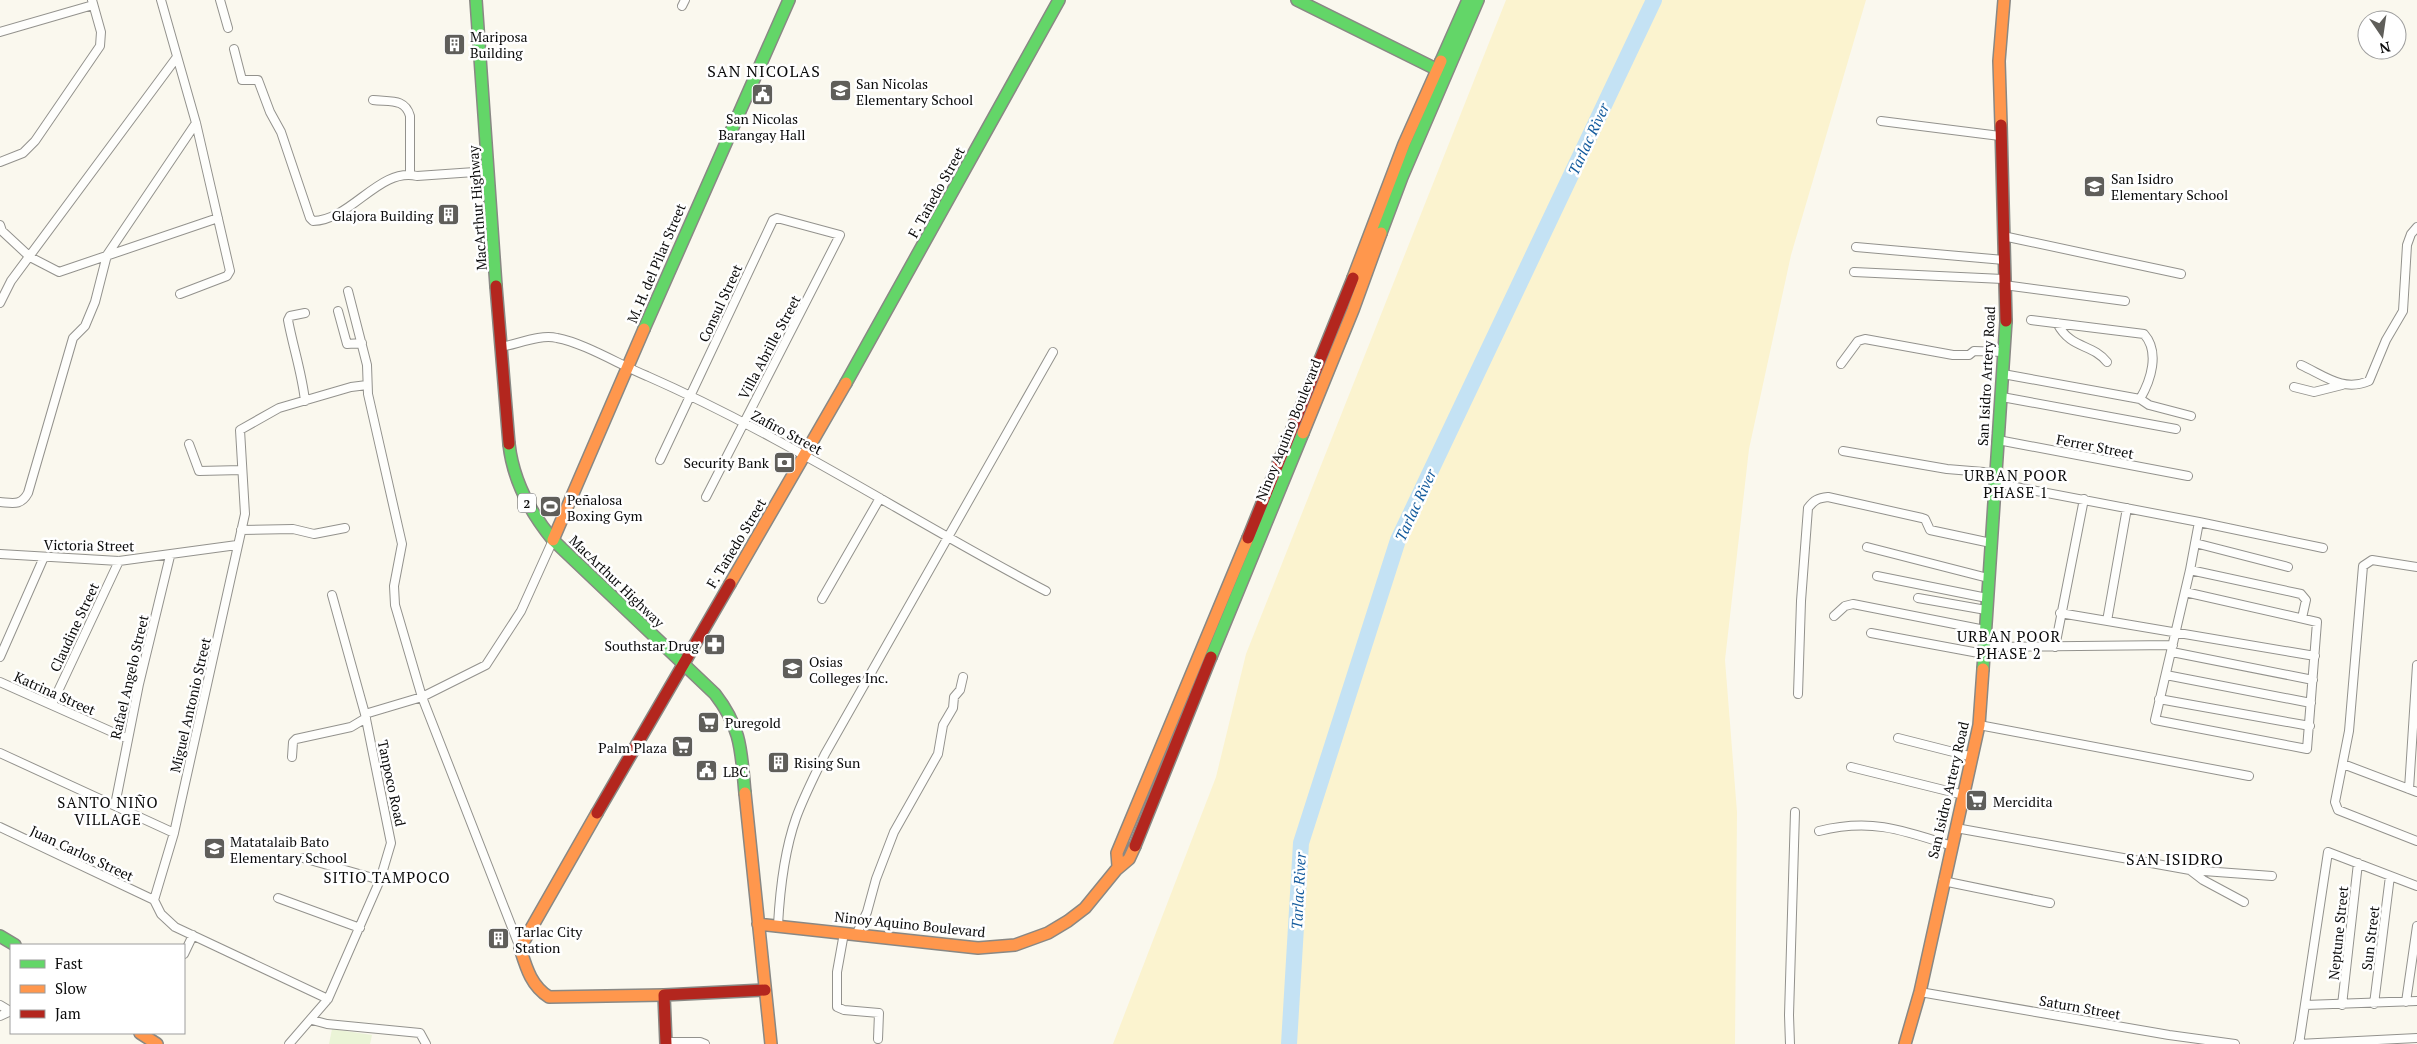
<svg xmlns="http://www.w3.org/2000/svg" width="2417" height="1044" viewBox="0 0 2417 1044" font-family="'PT Serif',serif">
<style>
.sand{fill:#fbf3cf}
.pitch{fill:#ebf4d7}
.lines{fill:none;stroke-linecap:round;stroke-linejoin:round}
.river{stroke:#c4e2f4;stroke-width:16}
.street-casing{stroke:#93928d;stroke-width:10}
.fast-casing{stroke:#898884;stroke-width:14}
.slow-casing{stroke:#898884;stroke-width:14}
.jam-casing{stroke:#898884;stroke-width:14}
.street{stroke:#fefefc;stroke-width:8}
.fast{stroke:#63d668;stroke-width:11}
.slow{stroke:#ff974d;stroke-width:11}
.jam{stroke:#b3261e;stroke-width:11}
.labels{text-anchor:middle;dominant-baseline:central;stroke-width:5;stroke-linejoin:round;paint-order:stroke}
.shield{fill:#fff;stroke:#545454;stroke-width:1}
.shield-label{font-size:12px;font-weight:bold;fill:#0b0b0b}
.poi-label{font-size:14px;fill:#0b0b0b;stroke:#fff;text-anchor:start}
.street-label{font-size:14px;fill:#0b0b0b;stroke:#fff}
.water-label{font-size:15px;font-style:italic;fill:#145b9d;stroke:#fff}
.neighbourhood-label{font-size:15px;letter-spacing:1px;fill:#0b0b0b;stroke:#fff}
.quarter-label{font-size:16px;letter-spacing:1px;fill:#0b0b0b;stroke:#fff}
</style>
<rect width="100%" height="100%" fill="#faf8ee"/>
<path class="sand" d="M1506 0H1866L1791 255 1749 449 1725 660 1737 812 1735 1044H1113L1216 777 1246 654Z"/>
<path class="pitch" d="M332 1029 372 1035 370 1044H329Z"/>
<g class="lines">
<path class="river" d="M1289 1044 1301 843 1398 540 1654 0"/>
<defs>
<path id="street" d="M161 0 196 123 230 271 227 276 180 294
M220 0 228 28
M682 6 685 0
M0 32 93 5
M234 49 242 80H258L270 112 281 132 310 218 313 221C352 220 379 167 417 176L489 171
M373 100C390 102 405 98 410 116V174
M1881 121 2000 136
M0 162 23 153 35 141 100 46 101 32 92 0
M0 225 2 231 30 257 59 272 218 218
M2003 236 2181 274
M1856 247 2004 260
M1854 272 2003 279
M2004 285 2125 301
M348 291 367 365 368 394 402 544 394 586 395 605 422 697 520 948
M0 303 11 281 177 57
M338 311 347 344 362 343
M2057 323C2071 350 2092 343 2107 362
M501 347C518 344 540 334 557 338 584 343 620 365 647 376 786 437 912 521 1046 591
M1841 364 1858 341 1865 339 1953 355H1969L1974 351 2004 352
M2301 365C2325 376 2343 392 2369 381L2386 340 2403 311 2407 245 2411 234 2417 227
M2003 374 2140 399C2151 380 2160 352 2144 334L2031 320
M2294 387 2314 392 2342 385
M2002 397 2176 429
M2140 399 2149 405 2191 416
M305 401C302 373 293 347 288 320L290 316 305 313
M1998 440 2188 476
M189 444 199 471 242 470
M1843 451 1947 469 1996 473
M660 460 773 220 777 218 840 235 706 497
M1995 483 2199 522 2190 570 2155 720 2307 749 2317 622 2185 592
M0 502C13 503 21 506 28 493L73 338 85 326 95 302 107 255 196 123
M2199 522 2323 548
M241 530 293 529 314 534 345 528
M2195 543 2288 567
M1867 547 1988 578
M0 554 119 561 237 545
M2417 567 2372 560 2363 566 2349 731 2335 802 2338 810 2417 841
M2190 570 2301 594 2306 600 2302 618
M1877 576 1987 598
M1918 598 1986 610
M822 599 880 498
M2060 613 2315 656
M1834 616 1845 606 1853 604 1985 630
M2107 621 2127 508
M1871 633 1984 654
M1985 647 2173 645
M2055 647 2084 499
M2172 652 2313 680
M0 657 44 557
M2166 675 2311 703
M0 682 128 739
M1798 694 1801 601 1808 508C1814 500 1818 498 1828 497L1922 518 1925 519 1930 530 1991 543
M2159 699 2310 726
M52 704 119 561
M365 714 422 697 486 665 521 611 553 540
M1979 725 2249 776
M1898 738 1973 757
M0 753 174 833
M292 757 293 742 296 739 351 727 366 718
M2343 764 2417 792
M1851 767 1964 795
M2409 789 2417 665
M115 805 139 684 170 556
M0 827 154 900
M1956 828 2190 870 2272 876
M1819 831C1871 818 1903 830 1952 846
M303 858 380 880
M2190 870 2203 880 2244 902
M1943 881 2050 903
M278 898 360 928
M154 900 174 833 245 514 240 430 279 408 351 387 367 385
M154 900 161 914 175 927 328 999
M778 925C780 888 784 852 796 818 804 796 815 775 825 754L1053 352
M844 933 837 972V1007L844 1010 879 1013 878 1039
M856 935 867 912 876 879 894 832 938 754 943 725 953 708 954 697 960 690 963 677
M184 954 193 935
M1920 992 2169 1035 2235 1044
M2406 1002 2417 926
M2374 1004 2390 876
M0 1005 10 1011
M2305 1005 2417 1001
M2342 1005 2358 863
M0 1016 11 1011
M312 1020 327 1024 420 1033 426 1044
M666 1042H700L705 1044
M289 1044 328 999 380 880 391 843 365 714 332 595
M1790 1044 1789 1015 1795 812
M2298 1044 2417 1038
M2299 1044 2328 852 2417 886"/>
<path id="fast" d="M476 0 496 286
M1297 0 1444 73
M1441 61 1468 0
M1381 233 1402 177 1478 0
M644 329 789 0
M846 383 1059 0
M509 444C513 480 530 512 553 540L715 694C742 729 741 751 745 793
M1211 657 1303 433
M1983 669 2006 321
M0 936 15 945"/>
<path id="slow" d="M2001 125 1999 61 2004 0
M1353 278 1404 144 1441 61
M1303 433 1353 310 1381 233
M553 540 644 329
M730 584 846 383
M745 793 771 1044
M597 813 520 948C526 967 531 986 549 997L664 995
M1118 866 1117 853 1248 538
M758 924 978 948 1015 945 1048 933 1068 921 1085 908 1116 870 1129 859 1135 846
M140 1033 157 1044
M1905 1044 1920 992 1979 725 1983 669"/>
<path id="jam" d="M2001 125 2006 321
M496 286 509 444
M1248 538 1353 278
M597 813 730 584
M1135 846 1211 657
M666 1044 664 995 765 990"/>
</defs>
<use href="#street" class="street-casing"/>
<use href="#fast" class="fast-casing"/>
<use href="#slow" class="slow-casing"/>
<use href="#jam" class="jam-casing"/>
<use href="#street" class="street"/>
<use href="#fast" class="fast"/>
<use href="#slow" class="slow"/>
<use href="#jam" class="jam"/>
</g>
<defs>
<symbol id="building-square" viewBox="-11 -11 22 22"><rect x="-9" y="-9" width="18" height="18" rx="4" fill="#5f5e5a" stroke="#fff"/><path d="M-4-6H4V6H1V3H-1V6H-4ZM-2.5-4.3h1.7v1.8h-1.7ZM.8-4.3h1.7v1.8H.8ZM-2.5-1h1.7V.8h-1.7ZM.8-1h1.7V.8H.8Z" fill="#fff"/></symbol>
<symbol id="school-square" viewBox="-11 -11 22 22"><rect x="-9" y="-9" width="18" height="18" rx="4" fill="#5f5e5a" stroke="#fff"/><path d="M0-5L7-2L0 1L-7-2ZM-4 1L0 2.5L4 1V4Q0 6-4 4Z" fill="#fff"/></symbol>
<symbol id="civic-square" viewBox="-11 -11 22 22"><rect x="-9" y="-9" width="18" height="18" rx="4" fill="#5f5e5a" stroke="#fff"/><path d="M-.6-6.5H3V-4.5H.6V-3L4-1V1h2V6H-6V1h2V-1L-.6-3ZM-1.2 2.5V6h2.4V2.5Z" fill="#fff"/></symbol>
<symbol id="bank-square" viewBox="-11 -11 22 22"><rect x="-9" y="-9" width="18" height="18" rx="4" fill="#5f5e5a" stroke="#fff"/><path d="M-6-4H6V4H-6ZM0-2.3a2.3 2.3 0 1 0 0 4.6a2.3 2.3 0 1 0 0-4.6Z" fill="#fff"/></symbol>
<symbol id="stadium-square" viewBox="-11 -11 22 22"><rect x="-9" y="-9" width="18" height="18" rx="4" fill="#5f5e5a" stroke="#fff"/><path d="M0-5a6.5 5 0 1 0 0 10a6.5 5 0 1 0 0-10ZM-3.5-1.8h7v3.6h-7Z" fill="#fff"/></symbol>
<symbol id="pharmacy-square" viewBox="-11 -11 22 22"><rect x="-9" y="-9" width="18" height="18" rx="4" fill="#5f5e5a" stroke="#fff"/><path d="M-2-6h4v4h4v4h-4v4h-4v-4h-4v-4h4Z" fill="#fff"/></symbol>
<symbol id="university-square" viewBox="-11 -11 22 22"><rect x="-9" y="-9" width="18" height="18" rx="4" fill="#5f5e5a" stroke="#fff"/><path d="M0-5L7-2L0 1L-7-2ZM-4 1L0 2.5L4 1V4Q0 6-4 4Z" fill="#fff"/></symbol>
<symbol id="supermarket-square" viewBox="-11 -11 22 22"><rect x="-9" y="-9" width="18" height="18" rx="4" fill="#5f5e5a" stroke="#fff"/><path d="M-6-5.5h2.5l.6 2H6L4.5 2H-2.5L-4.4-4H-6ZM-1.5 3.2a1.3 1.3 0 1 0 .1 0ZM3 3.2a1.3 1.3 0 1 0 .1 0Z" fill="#fff"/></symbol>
</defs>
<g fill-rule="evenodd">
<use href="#building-square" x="442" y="32" width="25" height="25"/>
<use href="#school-square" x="828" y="78" width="25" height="25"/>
<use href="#civic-square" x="750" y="82" width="25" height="25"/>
<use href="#school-square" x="2082" y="174" width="25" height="25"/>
<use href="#building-square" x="436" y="202" width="25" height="25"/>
<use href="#bank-square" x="772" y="450" width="25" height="25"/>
<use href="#stadium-square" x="538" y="494" width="25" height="25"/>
<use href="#pharmacy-square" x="702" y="632" width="25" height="25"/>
<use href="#university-square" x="780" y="656" width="25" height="25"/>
<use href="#supermarket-square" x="696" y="710" width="25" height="25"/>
<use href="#supermarket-square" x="670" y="734" width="25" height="25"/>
<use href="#building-square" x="766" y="750" width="25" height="25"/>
<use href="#civic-square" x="694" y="758" width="25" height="25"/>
<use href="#supermarket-square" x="1964" y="788" width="25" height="25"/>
<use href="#school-square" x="202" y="836" width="25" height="25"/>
<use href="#building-square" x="486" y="926" width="25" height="25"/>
</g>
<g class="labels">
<rect class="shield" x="518" y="493.5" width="18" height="19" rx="4"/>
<g class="shield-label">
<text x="527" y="503">2</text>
</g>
<g class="poi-label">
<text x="470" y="36">Mariposa<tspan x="470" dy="16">Building</tspan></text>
<text x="856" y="83">San Nicolas<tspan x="856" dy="16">Elementary School</tspan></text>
<text x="762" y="118" text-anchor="middle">San Nicolas<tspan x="762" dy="16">Barangay Hall</tspan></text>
<text x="2111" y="178">San Isidro<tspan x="2111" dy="16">Elementary School</tspan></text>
<text x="433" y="215" text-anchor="end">Glajora Building</text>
<text x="769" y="462" text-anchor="end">Security Bank</text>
<text x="567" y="499">Peñalosa<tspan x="567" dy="16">Boxing Gym</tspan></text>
<text x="699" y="645" text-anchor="end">Southstar Drug</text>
<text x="809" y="661">Osias<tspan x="809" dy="16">Colleges Inc.</tspan></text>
<text x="725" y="722">Puregold</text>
<text x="667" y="747" text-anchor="end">Palm Plaza</text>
<text x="794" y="762">Rising Sun</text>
<text x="723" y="771">LBC</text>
<text x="1993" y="801">Mercidita</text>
<text x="230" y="841">Matatalaib Bato<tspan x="230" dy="16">Elementary School</tspan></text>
<text x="515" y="931">Tarlac City<tspan x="515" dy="16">Station</tspan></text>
</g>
<g class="street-label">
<text transform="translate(936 192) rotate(-61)">F. Tañedo Street</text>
<text transform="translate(477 208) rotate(-94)">MacArthur Highway</text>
<text transform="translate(656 263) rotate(-67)">M. H. del Pilar Street</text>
<text transform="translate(720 303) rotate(-65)">Consul Street</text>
<text transform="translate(769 347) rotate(-62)">Villa Abrille Street</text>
<text transform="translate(1986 376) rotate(-87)">San Isidro Artery Road</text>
<text transform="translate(1288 430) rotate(-68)">Ninoy Aquino Boulevard</text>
<text transform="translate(787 432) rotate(28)">Zafiro Street</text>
<text transform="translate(2095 446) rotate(11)">Ferrer Street</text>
<text transform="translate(736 543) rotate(-59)">F. Tañedo Street</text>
<text transform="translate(89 545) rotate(1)">Victoria Street</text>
<text transform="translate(617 581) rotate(44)">MacArthur Highway</text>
<text transform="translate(74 627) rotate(-65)">Claudine Street</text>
<text transform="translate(129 677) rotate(-77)">Rafael Angelo Street</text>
<text transform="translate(55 693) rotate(24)">Katrina Street</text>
<text transform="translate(190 705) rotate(-77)">Miguel Antonio Street</text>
<text transform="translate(392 783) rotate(78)">Tanpoco Road</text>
<text transform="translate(1948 790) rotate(-77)">San Isidro Artery Road</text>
<text transform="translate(82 853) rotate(25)">Juan Carlos Street</text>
<text transform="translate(910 924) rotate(6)">Ninoy Aquino Boulevard</text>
<text transform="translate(2338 933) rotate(-84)">Neptune Street</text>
<text transform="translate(2370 938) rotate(-83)">Sun Street</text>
<text transform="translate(2080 1007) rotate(10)">Saturn Street</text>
</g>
<g class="water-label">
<text transform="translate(1588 139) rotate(-65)">Tarlac River</text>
<text transform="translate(1415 505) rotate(-65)">Tarlac River</text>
<text transform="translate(1298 891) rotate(-87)">Tarlac River</text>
</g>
<g class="neighbourhood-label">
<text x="2016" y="475">URBAN POOR<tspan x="2016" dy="17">PHASE 1</tspan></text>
<text x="2009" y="636">URBAN POOR<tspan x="2009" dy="17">PHASE 2</tspan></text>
<text x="108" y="802">SANTO NIÑO<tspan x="108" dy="17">VILLAGE</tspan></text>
<text x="387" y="877">SITIO TAMPOCO</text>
</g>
<g class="quarter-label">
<text x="764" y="71">SAN NICOLAS</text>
<text x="2175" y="859">SAN ISIDRO</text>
</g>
</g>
<rect x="10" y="944" width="175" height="90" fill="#ffffff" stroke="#9d9d9d"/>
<rect x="20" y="960" width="25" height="8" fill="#63d668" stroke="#9d9d9d"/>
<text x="55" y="969" font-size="15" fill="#0b0b0b">Fast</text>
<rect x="20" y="985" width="25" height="8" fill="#ff974d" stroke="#9d9d9d"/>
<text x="55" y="994" font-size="15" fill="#0b0b0b">Slow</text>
<rect x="20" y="1010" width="25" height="8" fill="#b3261e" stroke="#9d9d9d"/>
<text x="55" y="1019" font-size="15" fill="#0b0b0b">Jam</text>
<g transform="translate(2382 35) rotate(167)"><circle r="24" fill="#ffffff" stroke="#9d9d9d"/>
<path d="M0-4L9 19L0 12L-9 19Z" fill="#5f5e5a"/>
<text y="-8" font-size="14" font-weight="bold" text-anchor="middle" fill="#0b0b0b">N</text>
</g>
</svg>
